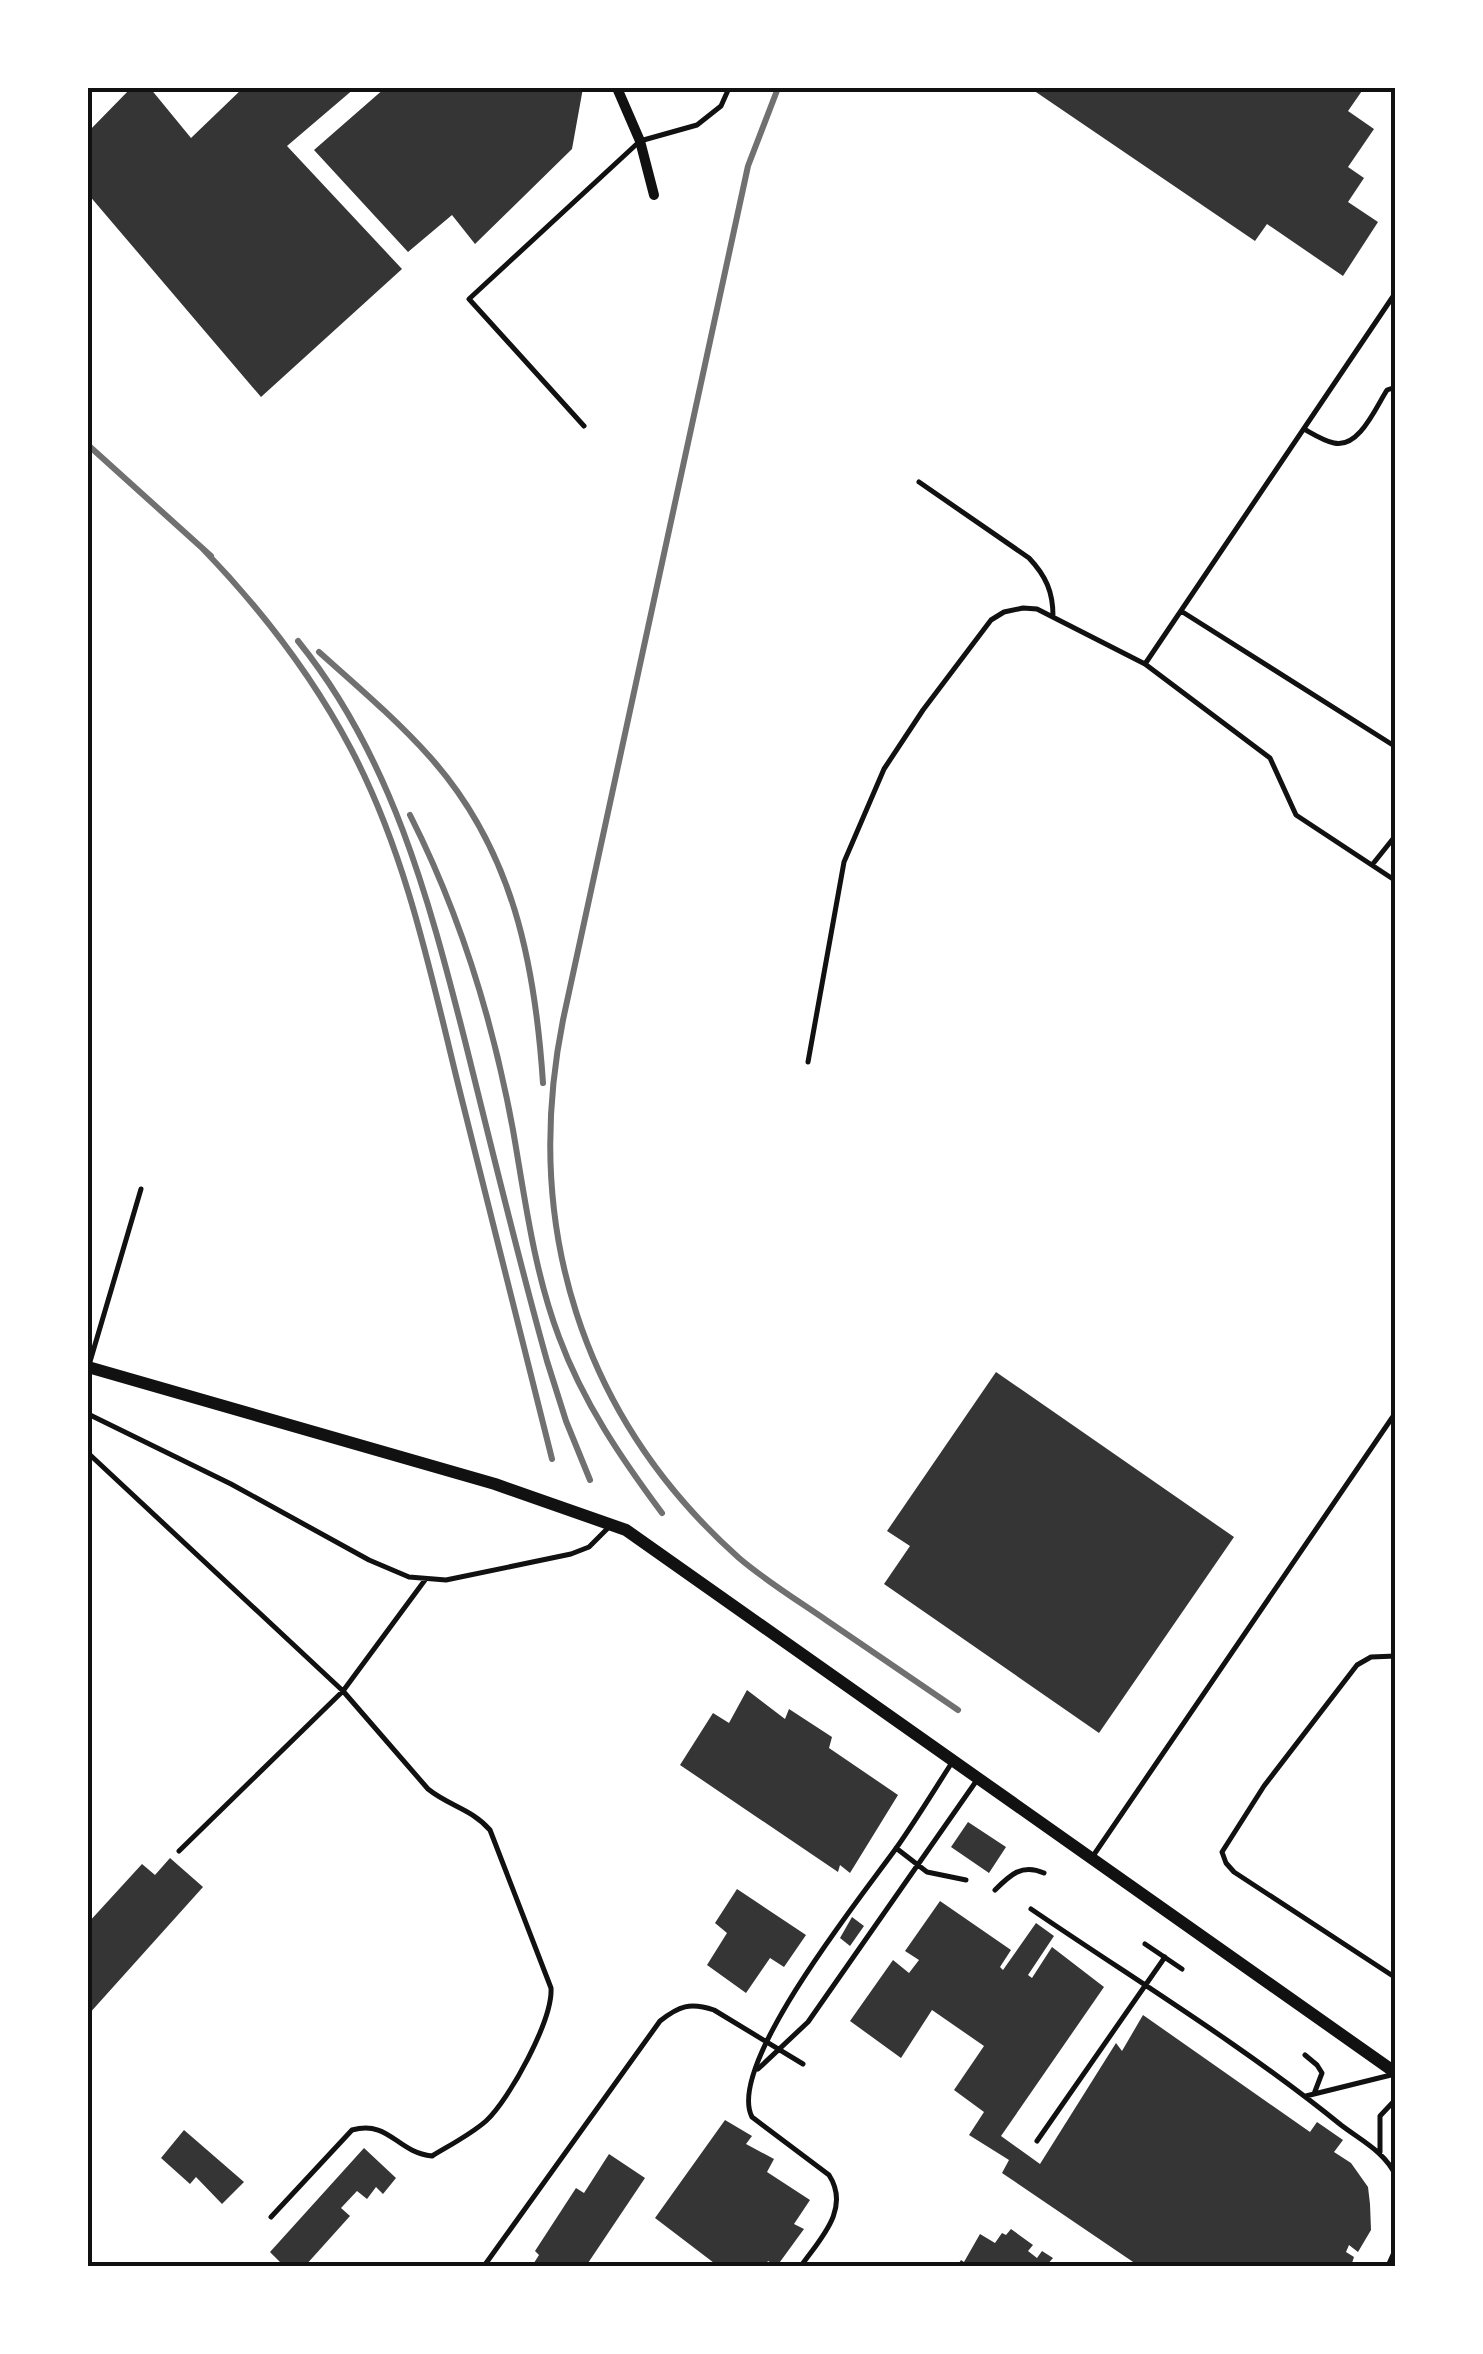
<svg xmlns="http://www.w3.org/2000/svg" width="1483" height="2354" viewBox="0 0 1483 2354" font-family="'Source Serif 4',serif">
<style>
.building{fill:#353535}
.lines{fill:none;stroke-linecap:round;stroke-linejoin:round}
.service{stroke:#111;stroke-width:5}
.minor{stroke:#111;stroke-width:10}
.tertiary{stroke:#111;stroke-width:12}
.rail{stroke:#707070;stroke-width:6}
.neatline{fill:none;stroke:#111;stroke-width:4}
</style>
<rect width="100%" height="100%" fill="#fff"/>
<path class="building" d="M131 88H150L191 138 243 88H355L287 146 402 269 261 397 88 194V132Z
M385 88H583L572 149 475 244 452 215 408 252 314 150Z
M1030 88H1364L1348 111 1374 129 1348 167 1364 178 1348 202 1378 222 1343 276 1267 224 1255 241Z
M996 1372 1234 1537 1099 1733 884 1584 910 1546 887 1531Z
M747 1690 785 1719 789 1709 832 1737 829 1748 898 1795 850 1873 840 1865 838 1872 680 1765 713 1713 729 1723Z
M968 1822 1006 1847 989 1873 951 1847Z
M170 1858 203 1887 88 2015V1923L142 1864 155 1875Z
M737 1889 806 1935 784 1967 770 1958 746 1993 707 1965 727 1933 715 1923Z
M940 1901 1011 1950 1000 1967 1003 1970 1036 1923 1054 1936 1028 1975 1032 1978 1052 1947 1104 1987 1001 2136 1040 2164 1116 2043 1122 2051 1143 2015 1310 2132 1317 2122 1343 2140 1334 2152 1351 2163 1368 2187 1370 2204 1371 2230 1358 2252 1349 2245 1346 2252 1354 2257 1351 2266H1139L1002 2173 1009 2160 969 2135 984 2112 954 2090 984 2046 932 2010 901 2058 850 2021 893 1960 909 1973 919 1960 905 1951Z
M852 1917 864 1926 850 1946 840 1938Z
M725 2120 752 2136 746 2144 774 2159 767 2172 810 2200 794 2224 804 2229 777 2266 768 2261 765 2266H718L655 2218Z
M184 2130 244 2182 222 2204 196 2177 190 2184 161 2158Z
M364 2148 396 2178 383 2194 376 2187 367 2199 357 2191 341 2208 350 2216 305 2266H284L270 2252Z
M609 2154 645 2178 586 2266H532L539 2255 535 2251 576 2188 584 2193Z
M1011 2229 1033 2245 1028 2251 1037 2258 1042 2251 1053 2258 1046 2266H957L961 2260 964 2262 980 2234 995 2243 1002 2233 1006 2235Z"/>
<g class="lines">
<path class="service" d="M584 426 469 299 640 141 697 125 721 106 729 88
M1304 429C1313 434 1324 441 1334 443 1359 449 1376 407 1387 390L1396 387
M919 482 1029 558C1046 576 1053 592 1053 616
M1181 611 1396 747
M1145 664 1396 292
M1372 865 1396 835
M808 1062 844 862 884 769 923 710 991 620 1004 612 1023 608 1037 609 1145 664 1270 758 1296 815 1396 881
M89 1365 141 1189
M88 1414 231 1484 369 1560 409 1577 446 1580 571 1554 589 1547 609 1527
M88 1453 343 1691 425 1580
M1396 1656 1371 1657 1357 1665 1264 1786 1222 1852 1226 1863 1234 1872 1396 1978
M896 1848 927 1872 966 1880
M179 1851 343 1691 428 1789C449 1806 472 1809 490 1830L551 1988C553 2020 509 2100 486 2121 470 2135 450 2145 432 2156 396 2152 390 2120 352 2130L271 2217
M1093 1856 1396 1412
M995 1890C1010 1875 1022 1863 1044 1873
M1031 1909C1135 1980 1244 2046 1341 2125 1362 2141 1385 2152 1396 2176
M1145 1944 1182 1969
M1305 2055 1317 2065 1322 2073 1314 2094
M758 2069 808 2022 977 1780
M1306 2096 1395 2074
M1037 2141 1165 1957
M1380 2152V2116L1396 2099
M484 2266 660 2021C679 2006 690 2002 714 2010L803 2064
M801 2266C820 2239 851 2209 829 2175L752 2117C725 2065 865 1892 897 1847 916 1820 933 1792 951 1764
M1388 2266 1396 2248"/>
<path class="minor" d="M617 88 640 141 654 195"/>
<path class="tertiary" d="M88 1367 495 1484 626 1530 1396 2073"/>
<path class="rail" d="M778 88 748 166 563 1020C522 1225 581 1417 739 1558 766 1581 797 1600 826 1620 870 1650 914 1680 958 1710
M88 445 211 556
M202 548C261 609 312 675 351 749 409 859 433 985 463 1104 493 1222 523 1340 552 1459
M298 641C391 756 428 896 464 1037 491 1145 517 1254 547 1361L566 1421 590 1480
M319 652C357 686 396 719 430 757 513 850 535 963 543 1083
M410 815C460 914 493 1021 513 1130 525 1199 534 1271 559 1337 583 1402 621 1458 662 1513"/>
</g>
<rect width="1483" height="2354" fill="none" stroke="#ffffff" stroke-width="180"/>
<rect x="90" y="90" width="1303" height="2174" class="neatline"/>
</svg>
